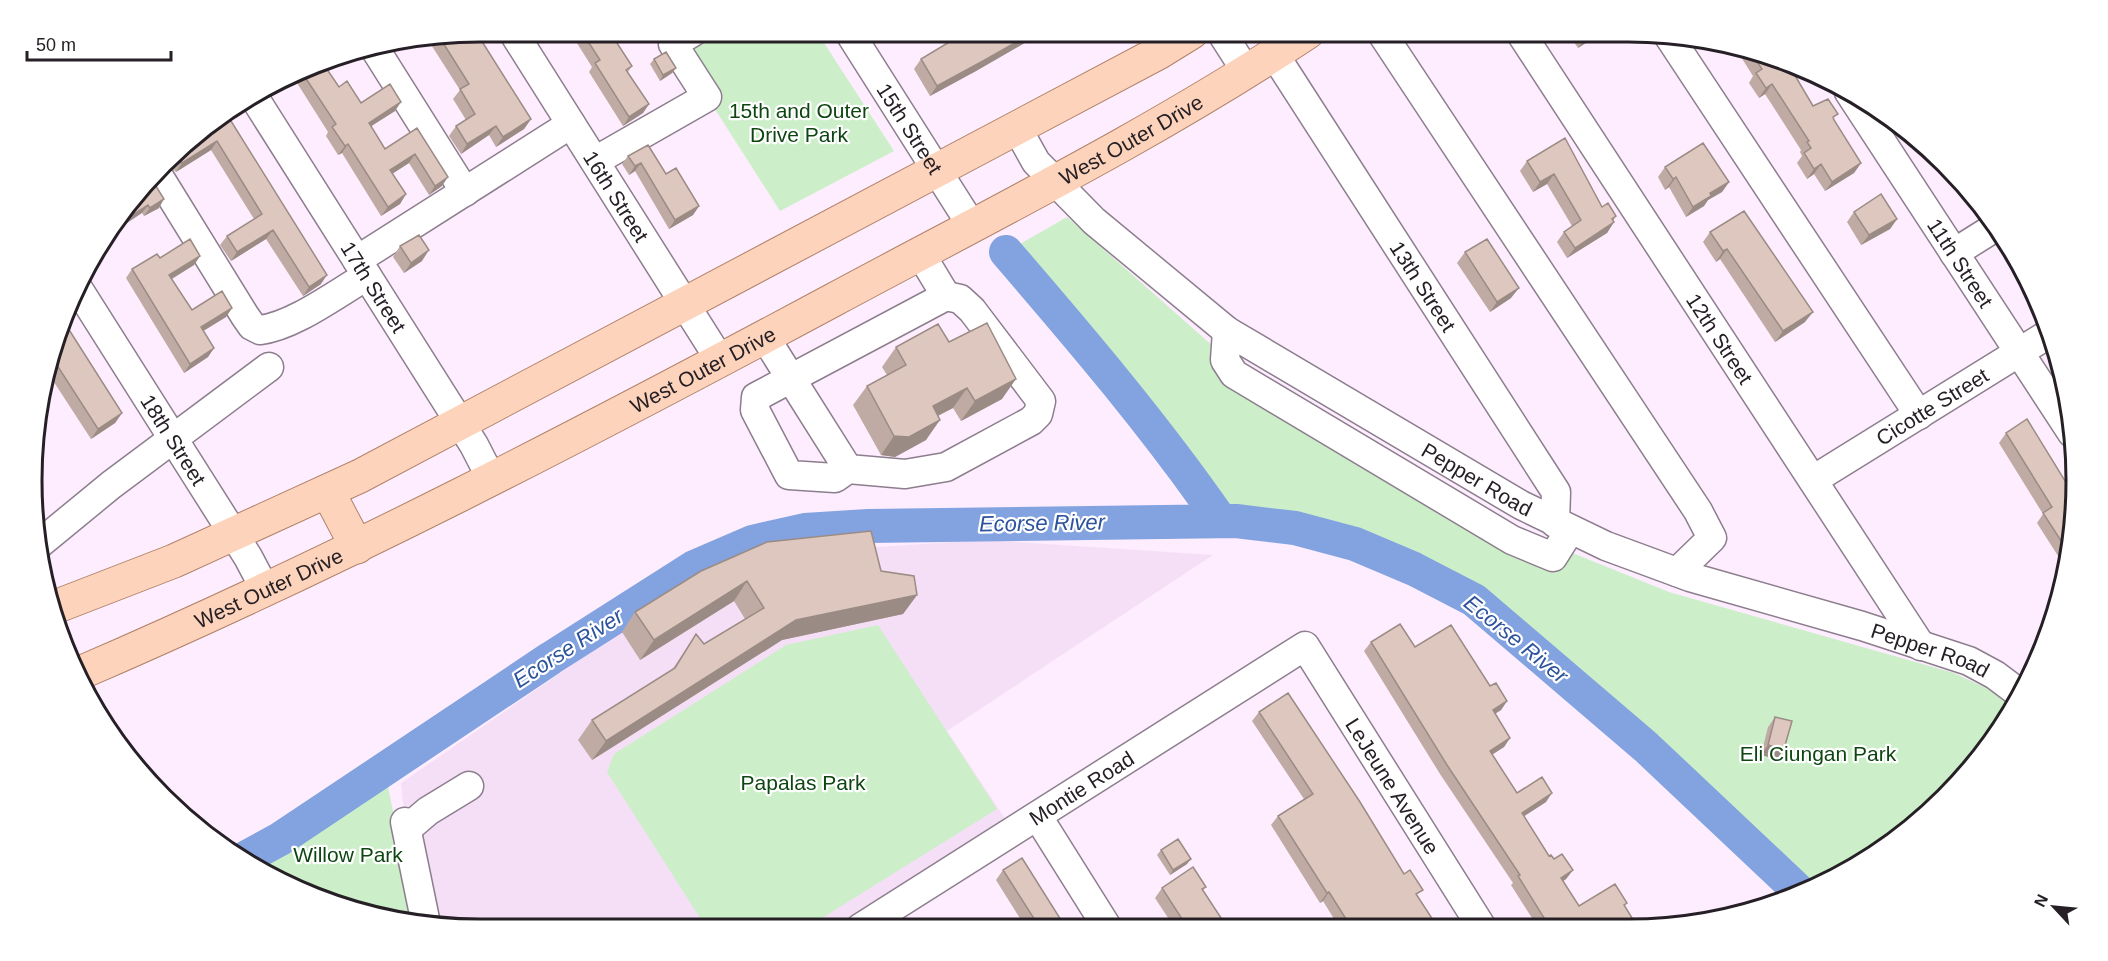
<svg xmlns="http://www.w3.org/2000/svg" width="2108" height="961" viewBox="0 0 2108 961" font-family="Helvetica,sans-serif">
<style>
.built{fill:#f5dff7}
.green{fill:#ccefc9}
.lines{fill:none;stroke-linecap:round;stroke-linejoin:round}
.river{stroke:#82a3e0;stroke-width:34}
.minor-casing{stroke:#8d7e8e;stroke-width:31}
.major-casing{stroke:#b08369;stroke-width:35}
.minor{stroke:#fff;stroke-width:28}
.major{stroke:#fdd4bb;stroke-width:33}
.wall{fill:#bfaba3}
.shaded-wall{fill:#9b8b85}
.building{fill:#dec7be;stroke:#9b8b85;stroke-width:1.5}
.labels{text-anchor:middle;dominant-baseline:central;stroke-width:4.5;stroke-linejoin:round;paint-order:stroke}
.park-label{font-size:21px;fill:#0e4611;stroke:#fff}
.street-label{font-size:21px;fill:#262026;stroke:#fff}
.water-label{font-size:22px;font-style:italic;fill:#2d539c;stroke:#fff}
.rim{fill:none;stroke:#262026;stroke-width:3}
</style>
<rect width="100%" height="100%" fill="#fdedff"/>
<path class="built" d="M986 540 1213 555 947 731 1014 832 860 928 480 929 425 924 405 822 401 783 666 600 783 553Z"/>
<path class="green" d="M715 32H817L894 151 780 211 713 106 690 47Z
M1067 217 1214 347 1533 537 1669 592 1954 673 1986 688 2012 705 1984 754 1901 837 1802 894C1723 819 1643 745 1560 674 1532 650 1504 621 1474 600 1404 553 1305 523 1221 521 1156 427 1081 339 1006 252Z
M878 625 997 809 806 928 707 929 607 772 614 754 786 645Z
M385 772 416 923 393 921 309 895 247 857Z"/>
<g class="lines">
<path class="river" d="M1006 252C1081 339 1156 427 1221 521
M247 857 280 839 551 658 694 567 752 542 805 530 868 526 1236 521 1295 528 1355 544 1414 569 1474 600 1646 747 1802 894"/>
<defs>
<g id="minor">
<path id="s1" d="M513 32 720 360"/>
<path id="s2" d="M849 32 972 226"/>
<path d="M1221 32 1246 71"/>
<path d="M1381 32 1698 511 1712 538 1677 572"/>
<path id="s3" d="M1520 32 1921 646"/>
<path d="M1668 35 1919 415"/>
<path d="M375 49 465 192"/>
<path id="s4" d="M1274 54 1556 492 1555 523"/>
<path id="s5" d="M1849 92 2072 433"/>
<path id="s6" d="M252 94 474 445 492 480"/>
<path id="s7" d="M1017 128 1036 162 1094 221 1227 331 1521 505 1606 546 1690 577 1862 626 1969 661 1995 675 2019 693"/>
<path d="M595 161 707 97 673 44 693 32"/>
<path d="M158 175 245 316 252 326 260 330C294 326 337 293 367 276"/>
<path d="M920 253 946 296"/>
<path d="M1954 253 1997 226"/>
<path d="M357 260 571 124"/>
<path id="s8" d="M79 290 248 557 266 591"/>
<path d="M1227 331 1225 360 1234 374 1512 540 1553 557 1570 530"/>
<path d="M765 337 778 358 848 469 905 474 946 467 1031 421 1038 414 1041 401 972 310 960 299 946 296 756 397 755 410 789 475 835 478 848 469"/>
<path id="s9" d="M1813 480 2050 333"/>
<path d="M38 545 111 485 269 367"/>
<path d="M1038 817 1107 927"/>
<path d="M405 822 426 924"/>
<path d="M407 829 428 811 469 786"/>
<path id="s10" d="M860 928 1305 646 1481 926"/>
</g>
<g id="major">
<path d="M328 492 357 547"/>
<path d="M55 607 174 561 360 476 1158 53 1192 32"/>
<path id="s11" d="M80 673C338 562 587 432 835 299 995 213 1158 132 1308 32"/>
</g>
</defs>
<use href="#minor" class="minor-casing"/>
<use href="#major" class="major-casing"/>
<use href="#minor" class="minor"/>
<use href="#major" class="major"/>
</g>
<path class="wall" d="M476 32 531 119 524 129 496 147 489 135 461 154 449 136 456 126 466 120 453 99 460 90 428 40Z
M570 32H618H617L618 34 614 39 632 66 628 72 649 104 643 113 623 126 589 72 592 67Z
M959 32H1041L1040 34 976 71 930 96 914 69 921 59 956 38V37Z
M1567 32H1603L1578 48Z
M1734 46 1787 62 1813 106 1834 120 1861 163 1854 173 1825 191 1814 174 1807 179 1797 163 1802 156 1800 152 1801 150 1765 94 1759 98 1749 83 1753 76Z
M363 51 360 55 347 64 341 55Z
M654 59 676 68 672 73 660 81 650 64Z
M322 62 339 87 361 103 395 111 371 126 385 149 417 128 442 186 429 195 409 163 392 174 406 194 400 204 381 216 342 153 338 155 326 136 328 132 292 75Z
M226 113 321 284 303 296 266 239 231 261 220 245 227 236 254 219 211 150 176 172 167 164 185 143Z
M1565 138 1602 207 1614 222 1607 233 1567 258 1557 242 1564 232 1572 226 1547 184 1533 192 1520 171 1527 161Z
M628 156 666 174 699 206 693 215 669 229 635 171 629 175 622 164Z
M1665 167 1729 182 1722 192 1708 200 1704 206 1686 217 1669 187 1665 190 1658 177Z
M154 183 159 208 144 216 142 213Z
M1854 212 1897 219 1890 229 1861 245 1847 222Z
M1710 232 1805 322 1775 342 1720 259 1716 262 1703 242Z
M400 246 422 261 404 273 393 257Z
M1465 252 1511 298 1490 312 1457 263Z
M200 256 194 265 172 279 192 310 232 308 226 317 203 331 214 348 208 357 184 373 126 278 132 269 160 258Z
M66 325 122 413 115 423 91 439 48 373Z
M949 342 1002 399 961 421 953 408 938 416 926 440 895 457 881 455 853 405 867 386 887 375 882 367 896 347Z
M2006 433 2073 494 2075 495 2067 570 2037 523 2043 514 1999 443Z
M701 571H881L917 595 903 614 782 640 592 760 578 740 592 720 672 670 696 634 704 644 745 619 734 601 640 660 622 632 635 612Z
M1371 642 1415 647 1490 686 1507 701 1501 710 1495 714 1510 738 1504 747 1492 754 1517 793 1546 802 1524 816 1549 856 1573 870 1566 879 1563 881 1579 906 1627 903 1624 906 1637 926H1537L1511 885 1513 883 1440 774 1364 651Z
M1259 712 1404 874 1437 926 1339 927 1323 901 1320 903 1271 825 1278 816 1304 799 1252 721Z
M1775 717 1784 749 1777 759 1761 755 1768 727Z
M1161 850 1187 864 1170 875 1157 855Z
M1003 870 1066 928H1026L996 880Z
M1206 887 1203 890 1227 927H1174L1155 898 1162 888Z"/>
<path class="shaded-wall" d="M1034 32H1041L1040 34 976 71 930 96 937 86Z
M1595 32H1603L1578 48 1585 38Z
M363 51 360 55 347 64 350 59Z
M676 68 672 73 660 81 663 75Z
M1772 84 1765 94 1759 98 1766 88Z
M401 102 395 111 362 132 369 123Z
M649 104 643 113 623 126 629 117Z
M531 119 524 129 496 147 503 137Z
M496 126 489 135 461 154 467 144Z
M217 141 211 150 176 172 182 163Z
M348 144 342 153 338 155 345 146Z
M415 154 409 163 384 179 390 170Z
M641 163 635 171 629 175 635 166Z
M1861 163 1854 173 1825 191 1832 182Z
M1821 164 1814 174 1807 179 1814 169Z
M1554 174 1547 184 1533 192 1540 182Z
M448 177 442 186 429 195 435 186Z
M1676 177 1669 187 1665 190 1673 179Z
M1729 182 1722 192 1708 200 1704 206 1686 217 1693 207 1710 193Z
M406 194 400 204 381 216 388 207Z
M164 199 159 208 144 216 150 208Z
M148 205 142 213 109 235 117 225Z
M699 206 693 215 669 229 675 220Z
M1616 216 1610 225 1614 222 1607 233 1567 258 1575 248Z
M1897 219 1890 229 1861 245 1869 235Z
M273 230 266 239 231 261 237 252Z
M1727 249 1720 259 1716 262 1723 251Z
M429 250 422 261 404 273 411 263Z
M200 256 194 265 163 284 169 275Z
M327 275 321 284 303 296 309 287Z
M1519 288 1511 298 1490 312 1497 302Z
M232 308 226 317 195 336 201 327Z
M1813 312 1805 322 1775 342 1783 331Z
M214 348 208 357 184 373 190 364Z
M1016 379 1002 399 961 421 975 401Z
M967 388 953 408 919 425 933 406Z
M122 413 115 423 91 439 98 429Z
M940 420 926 440 895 457 881 455 894 436Z
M747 581 734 601 640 660 654 640Z
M917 595 903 614 782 640 592 760 606 741 796 620Z
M1507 701 1501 710 1486 719 1493 710Z
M1510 738 1504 747 1484 760 1490 751Z
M1768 745 1784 749 1777 759 1761 755Z
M1552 793 1546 802 1515 822 1522 813Z
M1191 859 1187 864 1170 875 1173 870Z
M1573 870 1566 879 1555 887 1561 878Z
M1329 892 1323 901 1320 903 1327 893Z"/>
<path class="building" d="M476 32 531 119 503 137 496 126 467 144 456 126 475 114 460 89 469 84 440 38Z
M582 32H616L618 34 613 37 632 66 626 70 649 104 629 117 595 63 600 60Z
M965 32H1034L983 61 937 86 921 59 966 32Z
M1581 32H1595L1585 38Z
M362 51 350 59 347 54Z
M1750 51 1787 62 1813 106 1828 99 1838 114 1833 117 1834 120 1861 163 1832 182 1821 164 1814 169 1804 153 1811 148 1807 142 1809 141 1772 84 1766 88 1756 73 1762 69Z
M666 52 676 68 663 75 654 59Z
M322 62 339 87 347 81 361 103 390 84 401 102 369 123 385 149 417 128 448 177 435 186 415 154 390 170 406 194 388 207 348 144 345 146 332 127 336 124 301 71Z
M226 113 327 275 309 287 273 230 237 252 227 236 262 214 217 141 182 163 174 156 185 143Z
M1565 138 1602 207 1608 203 1616 216 1612 219 1614 222 1575 248 1564 232 1581 220 1554 174 1540 182 1527 161Z
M1703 143 1729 182 1710 193 1711 196 1693 207 1676 177 1673 179 1665 167Z
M648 145 666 174 676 168 699 206 675 220 641 163 635 166 628 156Z
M154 183 164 199 150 208 148 205 117 225 149 186Z
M1881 194 1897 219 1869 235 1854 212Z
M1744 211 1813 312 1783 331 1727 249 1723 251 1710 232Z
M419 235 429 250 411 263 400 246Z
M190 239 200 256 169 275 192 310 222 291 232 308 201 327 214 348 190 364 132 269 157 254 160 258Z
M1487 239 1519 288 1497 302 1465 252Z
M987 323 1016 379 975 401 967 388 933 406 940 420 909 437 894 436 867 386 906 365 896 347 938 324 949 342Z
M66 325 122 413 98 429 53 359Z
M2027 419 2073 494 2075 495 2069 553 2043 513 2052 507 2006 433Z
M871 531 881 571 914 576 917 595 796 620 606 741 592 720 675 668 696 634 704 644 764 608 747 581 654 640 635 612 701 571 767 542Z
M1400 624 1415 647 1451 625 1490 686 1496 683 1507 701 1493 710 1510 738 1490 751 1517 793 1542 777 1552 793 1522 813 1549 856 1551 855 1554 859 1562 854 1573 870 1561 878 1579 906 1615 884 1627 903 1624 905 1637 926H1549L1518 876 1520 875 1447 765 1371 642Z
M1288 693 1360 802 1404 874 1410 870 1423 890 1416 894 1437 926 1351 927 1329 892 1327 893 1278 816 1313 794 1259 712Z
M1775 717 1792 721 1784 749 1768 745Z
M1178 839 1191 859 1173 870 1161 850Z
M1022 858 1066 928H1040L1003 870Z
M1193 867 1206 887 1202 889 1227 927H1177L1184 922 1162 888Z"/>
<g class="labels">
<g class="park-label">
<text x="799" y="110">15th and Outer<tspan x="799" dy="24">Drive Park</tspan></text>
<text x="1818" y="753">Eli Ciungan Park</text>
<text x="803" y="782">Papalas Park</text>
<text x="348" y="854">Willow Park</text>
</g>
<g class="street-label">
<text stroke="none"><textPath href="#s2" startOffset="114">15th Street</textPath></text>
<text stroke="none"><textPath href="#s11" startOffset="1179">West Outer Drive</textPath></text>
<text stroke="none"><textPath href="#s1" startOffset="194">16th Street</textPath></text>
<text stroke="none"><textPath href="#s5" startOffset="204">11th Street</textPath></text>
<text stroke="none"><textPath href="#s6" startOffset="228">17th Street</textPath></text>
<text stroke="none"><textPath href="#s4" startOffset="276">13th Street</textPath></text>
<text stroke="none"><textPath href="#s3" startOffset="366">12th Street</textPath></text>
<text stroke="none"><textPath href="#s11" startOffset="693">West Outer Drive</textPath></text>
<text stroke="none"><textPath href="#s9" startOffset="140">Cicotte Street</textPath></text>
<text stroke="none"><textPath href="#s8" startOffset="177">18th Street</textPath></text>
<text stroke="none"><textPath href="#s7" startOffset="585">Pepper Road</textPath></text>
<text stroke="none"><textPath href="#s11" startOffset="207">West Outer Drive</textPath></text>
<text stroke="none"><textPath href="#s7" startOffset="1071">Pepper Road</textPath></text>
<text stroke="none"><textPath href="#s10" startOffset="692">LeJeune Avenue</textPath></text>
<text stroke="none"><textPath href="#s10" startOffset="262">Montie Road</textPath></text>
</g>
<g class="water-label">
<text transform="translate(1042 523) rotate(-1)">Ecorse River</text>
<text transform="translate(1516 639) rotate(39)">Ecorse River</text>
<text transform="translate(568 648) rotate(-33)">Ecorse River</text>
</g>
</g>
<path d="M0 0H2108V961H0ZM480 42H1628A438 438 0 0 1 2066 480V481A438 438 0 0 1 1628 919H480A438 438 0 0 1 42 481V480A438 438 0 0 1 480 42Z" fill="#fff" fill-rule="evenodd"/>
<path class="rim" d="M480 42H1628A438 438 0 0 1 2066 480V481A438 438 0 0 1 1628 919H480A438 438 0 0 1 42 481V480A438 438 0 0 1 480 42Z"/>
<g transform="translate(2054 907) rotate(296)" stroke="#ffffff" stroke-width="4.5" paint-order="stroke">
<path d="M0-4.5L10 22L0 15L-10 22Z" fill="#262026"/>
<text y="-9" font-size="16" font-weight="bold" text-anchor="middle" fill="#262026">N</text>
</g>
<path d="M27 51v9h144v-9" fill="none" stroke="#262026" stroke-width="3"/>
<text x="36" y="51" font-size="18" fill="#262026" stroke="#ffffff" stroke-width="4.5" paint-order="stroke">50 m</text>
</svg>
